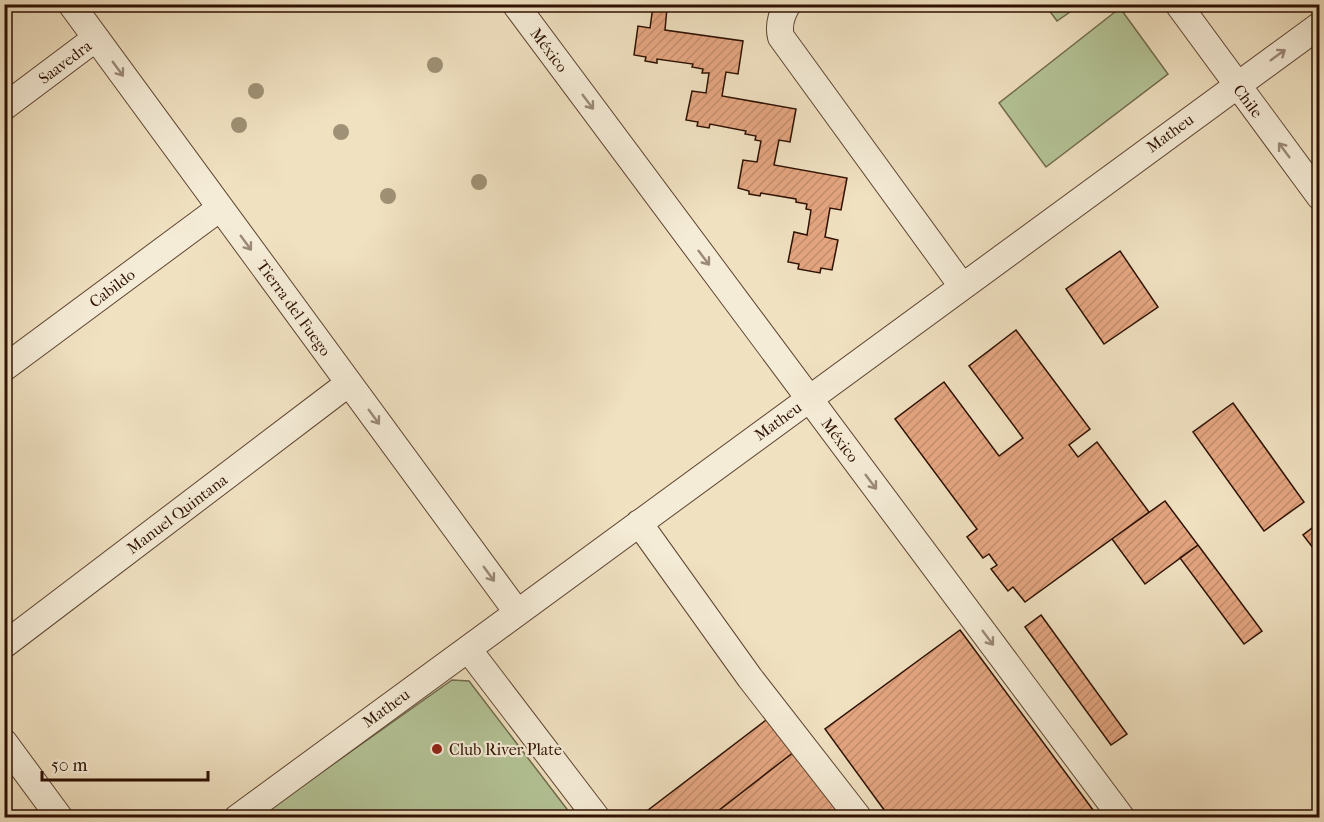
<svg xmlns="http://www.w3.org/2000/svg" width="1324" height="822" viewBox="0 0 1324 822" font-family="'IM FELL French Canon',serif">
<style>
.garden{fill:#b4c497;stroke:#716a4c;stroke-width:1.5}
.building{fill:url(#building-hatch);stroke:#2e1102;stroke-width:1.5}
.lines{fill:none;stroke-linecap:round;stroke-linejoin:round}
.minor-casing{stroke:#5e4532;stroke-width:28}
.minor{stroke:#f5ecd7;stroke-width:26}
.tree{fill:#9f9175}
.oneway{stroke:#9b8977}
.poi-dot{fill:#8f2418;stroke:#f5ecd7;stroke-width:2}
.labels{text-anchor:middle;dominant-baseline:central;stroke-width:4.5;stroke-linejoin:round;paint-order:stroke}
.street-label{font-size:16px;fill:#2e1102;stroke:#f5ecd7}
.poi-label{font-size:16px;fill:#2e1102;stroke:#f5ecd7;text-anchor:start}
</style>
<defs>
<pattern id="building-hatch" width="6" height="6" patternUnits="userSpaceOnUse" patternTransform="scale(1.5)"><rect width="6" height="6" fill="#e4a681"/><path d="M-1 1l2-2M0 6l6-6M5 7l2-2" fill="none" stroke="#c48e6e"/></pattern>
</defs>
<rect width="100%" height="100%" fill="#f0e1c1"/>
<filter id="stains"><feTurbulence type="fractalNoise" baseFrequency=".00333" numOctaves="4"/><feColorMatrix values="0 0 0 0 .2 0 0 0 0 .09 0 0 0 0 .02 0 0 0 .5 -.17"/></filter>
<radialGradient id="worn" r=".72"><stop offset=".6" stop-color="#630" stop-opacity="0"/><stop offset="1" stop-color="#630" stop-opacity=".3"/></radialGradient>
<path class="garden" d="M1045 5H1080L1057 21Z
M1120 8 1168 74 1046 167 999 103Z
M452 680 469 681 573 817 257 818Z"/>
<path class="building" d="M687 4 686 10 667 8 665 30 743 41 738 74 726 72 722 96 796 109 790 142 779 140 774 165 847 178 841 210 830 208 825 237 838 240 832 270 821 268 820 273 798 269 799 264 788 262 794 232 807 235 811 210 806 209 807 204 796 202V199L761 193 760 196 749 194V191L738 188 743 160 757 162 761 141 755 140 756 136 745 134 746 131 710 124 709 128 697 126 698 122 686 120 692 91 706 93 709 73H702L703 69 692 67 693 64 657 59V63L645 61 646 57 634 55 638 26 650 28 653 6 641 4Z
M1120 251 1158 307 1104 344 1066 289Z
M1016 330 1090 429 1069 445 1078 457 1097 442 1149 512 1025 602 1013 587 1008 591 991 569 997 565 989 554 983 558 967 537 977 529 895 419 944 382 999 456 1023 438 969 366Z
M1233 403 1304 502 1264 531 1193 432Z
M1165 501 1198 545 1145 584 1112 539Z
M1320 522V557L1303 535Z
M1198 545 1262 631 1244 644 1180 558Z
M1041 615 1127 734 1111 745 1025 627Z
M960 630 1099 818H890L825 729Z
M774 714 799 748 709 818 639 817Z
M799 748 850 818H709Z"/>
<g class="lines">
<defs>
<path id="minor" d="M71 4 517 612
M515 4 1122 818
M788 4C781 15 778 25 781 37L962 286
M1178 4 1320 197
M4 107 96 38
M4 368 220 208
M639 523 750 678 859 818
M4 645 349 383
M468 649 597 818
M4 742 60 818
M237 818 1320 25"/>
</defs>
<use href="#minor" class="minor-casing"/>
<use href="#minor" class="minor"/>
</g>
<g class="tree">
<circle cx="435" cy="65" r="8"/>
<circle cx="256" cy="91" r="8"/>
<circle cx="239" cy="125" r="8"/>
<circle cx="341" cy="132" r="8"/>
<circle cx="479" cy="182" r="8"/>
<circle cx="388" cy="196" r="8"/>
</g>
<defs><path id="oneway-shaft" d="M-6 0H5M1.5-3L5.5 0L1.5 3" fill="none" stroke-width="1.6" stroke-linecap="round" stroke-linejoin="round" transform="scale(1.5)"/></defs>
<g class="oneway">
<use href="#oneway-shaft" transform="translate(1278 55) rotate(-36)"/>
<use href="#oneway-shaft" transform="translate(118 69) rotate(54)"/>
<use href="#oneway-shaft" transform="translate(588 102) rotate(53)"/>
<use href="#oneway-shaft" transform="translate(1284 150) rotate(-127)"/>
<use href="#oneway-shaft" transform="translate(246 243) rotate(54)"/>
<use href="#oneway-shaft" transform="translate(704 258) rotate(53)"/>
<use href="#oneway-shaft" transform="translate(374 417) rotate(54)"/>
<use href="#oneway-shaft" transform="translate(871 482) rotate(53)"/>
<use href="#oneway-shaft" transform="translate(489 574) rotate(54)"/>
<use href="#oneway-shaft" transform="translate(988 638) rotate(53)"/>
</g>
<circle class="poi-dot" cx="437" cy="749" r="6"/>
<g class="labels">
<g class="street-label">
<text transform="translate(549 50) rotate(53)">México</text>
<text transform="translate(65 62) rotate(-37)">Saavedra</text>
<text transform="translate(1248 101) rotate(53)">Chile</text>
<text transform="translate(1170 133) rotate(-36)">Matheu</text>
<text transform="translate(112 288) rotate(-37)">Cabildo</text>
<text transform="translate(294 308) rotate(54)">Tierra del Fuego</text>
<text transform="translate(778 421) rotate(-36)">Matheu</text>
<text transform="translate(840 440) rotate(53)">México</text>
<text transform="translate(177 514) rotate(-37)">Manuel Quintana</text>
<text transform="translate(386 708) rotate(-36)">Matheu</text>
</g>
<g class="poi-label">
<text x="449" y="749">Club River Plate</text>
</g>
</g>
<rect width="1324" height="822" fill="none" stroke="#f0e1c1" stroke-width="24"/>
<rect x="6" y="6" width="1312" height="810" fill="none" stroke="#2e1102" stroke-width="3"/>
<rect x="12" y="12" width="1300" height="798" fill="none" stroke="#2e1102" stroke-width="1.5"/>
<path d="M42 771v9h166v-9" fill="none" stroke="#2e1102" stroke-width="3"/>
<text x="51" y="771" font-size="18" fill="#2e1102" stroke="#f5ecd7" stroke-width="4.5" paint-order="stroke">50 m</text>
<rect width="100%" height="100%" filter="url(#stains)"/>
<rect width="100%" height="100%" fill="url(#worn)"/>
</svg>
